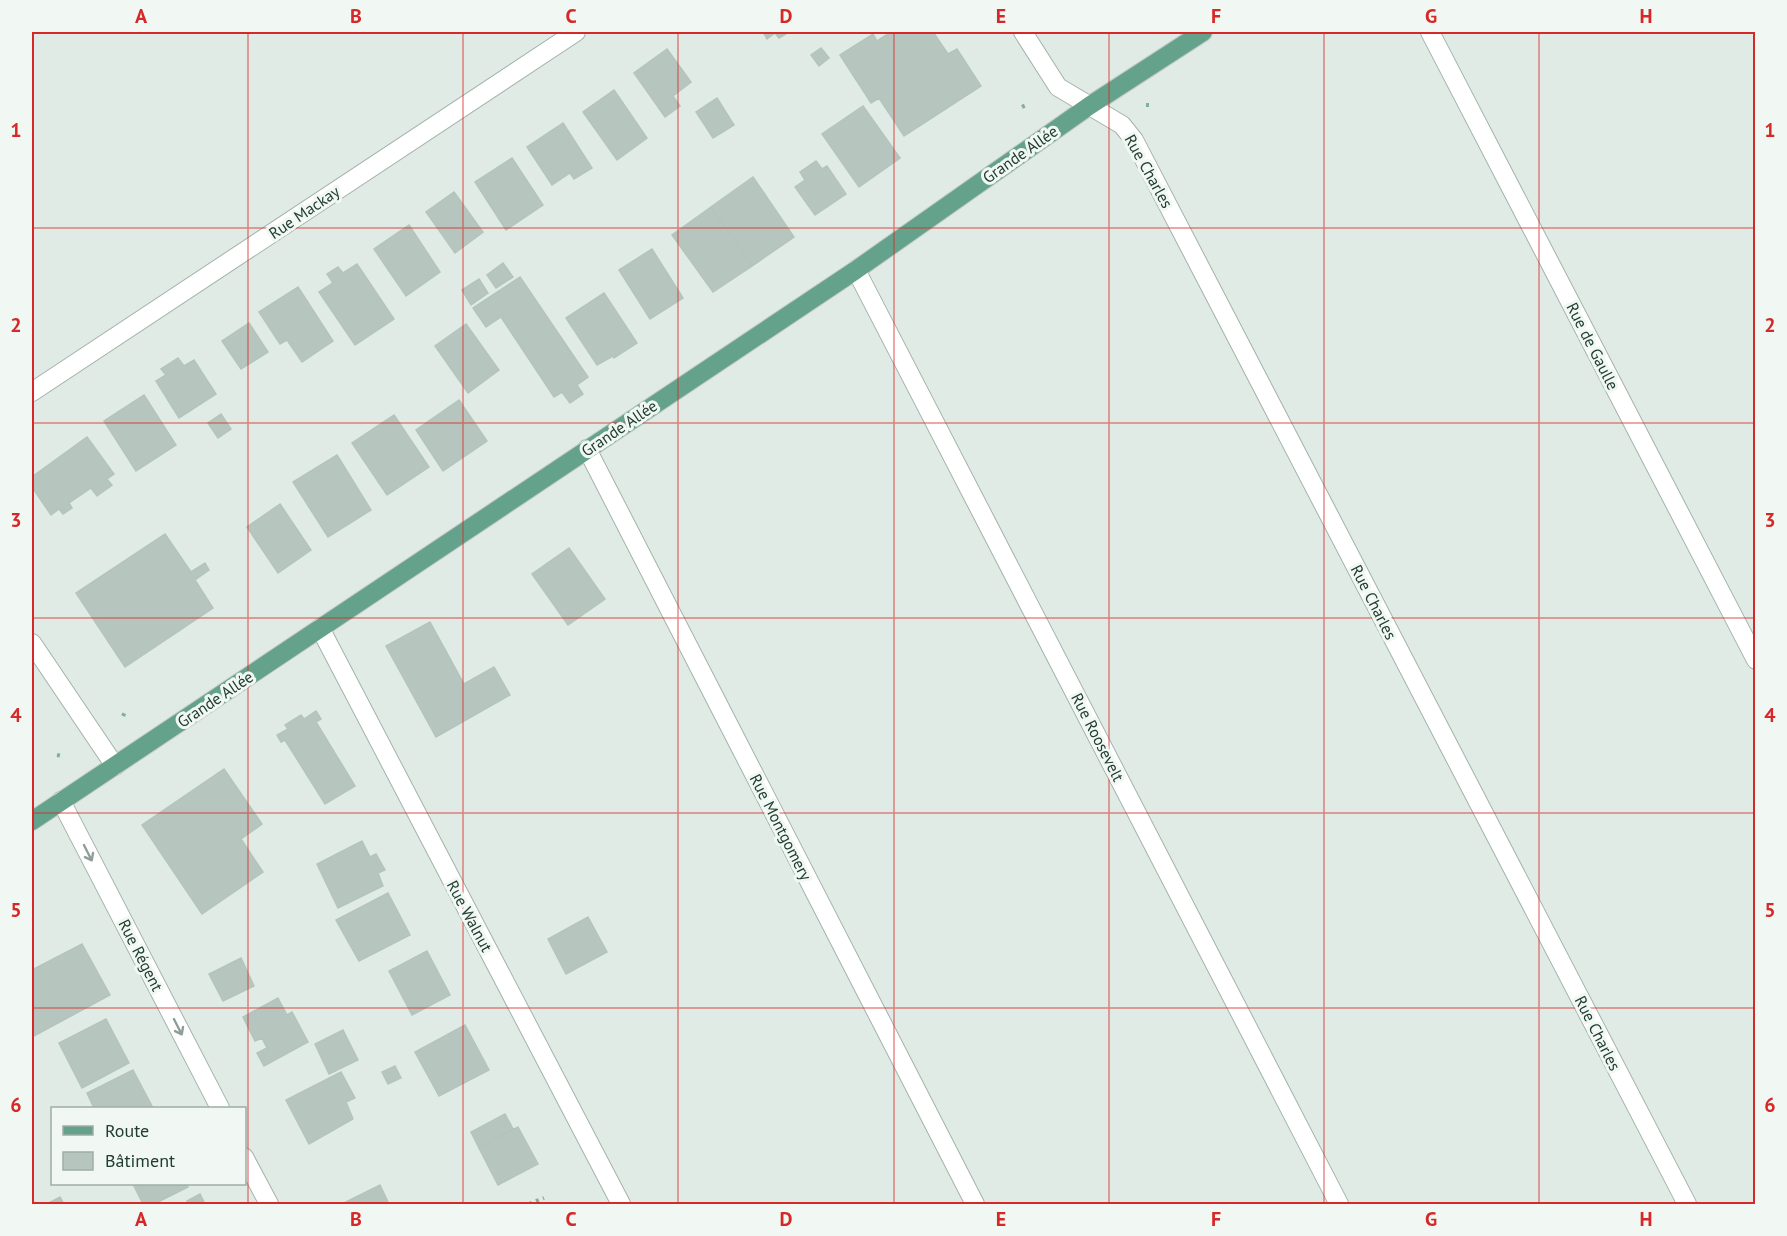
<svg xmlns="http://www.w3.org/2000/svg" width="1787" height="1236" viewBox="0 0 1787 1236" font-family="'PT Sans',sans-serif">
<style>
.building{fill:#b6c6be;stroke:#b3c5bb;stroke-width:1.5}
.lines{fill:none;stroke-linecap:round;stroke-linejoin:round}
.minor-casing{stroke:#a3b3ab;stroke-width:20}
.major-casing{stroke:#c1c8c5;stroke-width:20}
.path{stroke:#80af9b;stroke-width:4;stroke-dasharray:3 4.5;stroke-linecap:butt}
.minor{stroke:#fff;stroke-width:18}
.major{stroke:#64a28b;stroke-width:18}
.oneway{stroke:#909e98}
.grid{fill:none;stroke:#d62828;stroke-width:1.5;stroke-opacity:0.55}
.labels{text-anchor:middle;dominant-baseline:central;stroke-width:6;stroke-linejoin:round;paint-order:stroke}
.street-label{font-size:16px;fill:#213c31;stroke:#f1f8f3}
.neatline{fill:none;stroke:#d62828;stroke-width:2}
.grid-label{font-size:20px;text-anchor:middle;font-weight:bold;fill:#d62828}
</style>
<rect width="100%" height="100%" fill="#e0ebe5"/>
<path class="building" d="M763 32H789L779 38 775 33 767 39Z
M891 32H933L948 54 957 49 981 86 904 136 879 98 871 103 840 55 873 34 877 41Z
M821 48 829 58 819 66 811 55Z
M667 49 691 82 673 96 680 106 665 117 634 73Z
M614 90 647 138 617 160 583 112Z
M717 98 734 125 713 138 696 112Z
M863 106 900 158 859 187 822 134Z
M563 123 592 168 574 179 570 173 552 185 527 147Z
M512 158 543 205 506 230 475 182Z
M816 161 822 169 827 166 846 194 815 215 795 187 805 180 800 172Z
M753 177 794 237 752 266 711 207Z
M454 192 483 232 455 253 426 212Z
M711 207 752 266 713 292 672 235Z
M409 225 440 272 406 296 374 249Z
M652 249 683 298 650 319 619 270Z
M503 263 513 277 496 288 487 275Z
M357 264 394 319 355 345 319 292 333 283 327 274 338 267 343 273Z
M520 277 588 377 577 385 583 394 570 403 562 392 554 397 501 317 486 327 473 308Z
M479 279 488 293 471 305 462 290Z
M298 287 333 341 302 362 287 340 280 344 259 312Z
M604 293 637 343 614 358 613 356 597 365 566 318Z
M249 323 268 352 241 369 222 341Z
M466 324 499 370 468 393 435 346Z
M178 358 184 366 194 360 216 394 179 418 156 381 166 375 161 369Z
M144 395 176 445 136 471 104 421Z
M459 400 487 441 443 471 416 430Z
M221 414 231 429 218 438 208 423Z
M394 415 429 467 387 495 352 443Z
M87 437 114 474 107 479 112 485 97 496 91 488 69 503 72 508 63 514 59 509 51 515 32 487V477Z
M337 455 371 510 328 537 293 482Z
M280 504 311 550 278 573 247 527Z
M165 534 191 572 205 563 209 570 195 580 213 608 125 667 76 593Z
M569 548 605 599 568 625 532 574Z
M430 622 464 684 494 667 510 695 436 737 386 646Z
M316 711 321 719 316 722 355 786 325 804 285 740 281 742 277 735 288 729 285 725 301 715 304 719Z
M224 769 262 824 241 839 263 872 202 914 142 825Z
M362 841 370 857 376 854 385 870 378 873 383 886 338 908 317 864Z
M388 893 410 935 359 961 336 920Z
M588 917 607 952 566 974 548 939Z
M82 944 110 995 32 1037V970Z
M427 951 450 995 412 1015 389 971Z
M241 958 254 986 223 1001 209 974Z
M278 998 287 1015 292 1012 308 1042 264 1066 257 1053 267 1048 262 1038 255 1041 243 1017Z
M106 1019 129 1063 82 1088 59 1043Z
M465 1025 489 1070 439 1096 415 1052Z
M343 1030 358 1060 329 1074 315 1044Z
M395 1066 401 1078 388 1084 382 1072Z
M133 1070 153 1108H94L87 1093Z
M341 1072 355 1098 346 1102 353 1119 309 1144 286 1100Z
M505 1114 513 1129 479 1148 471 1132Z
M518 1127 538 1164 498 1185 479 1148Z
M133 1184H186L188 1187 154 1204H143Z
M380 1185 389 1204H342Z
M200 1194 205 1204H189L187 1201Z
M60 1197 64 1204H47Z"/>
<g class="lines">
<defs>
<path id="minor" d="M1023 32 1058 87 1122 125 1134 140 1687 1204
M1430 32 1756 660
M856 270 1339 1204
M32 392 576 32
M587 449 975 1204
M320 628 621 1204
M32 643 115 766
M61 801 220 1108
M244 1157 269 1204"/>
<path id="major" d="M32 821 856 270 1089 106 1203 32"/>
</defs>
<use href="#minor" class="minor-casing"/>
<use href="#major" class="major-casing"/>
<path class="path" d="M1146 105H1150
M1022 107 1026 105
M123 716 126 710
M57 755 62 756
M529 1204 544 1198"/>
<use href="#minor" class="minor"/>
<use href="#major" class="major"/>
</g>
<defs><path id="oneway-shaft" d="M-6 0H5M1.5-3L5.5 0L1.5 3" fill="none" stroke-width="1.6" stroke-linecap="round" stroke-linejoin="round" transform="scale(1.5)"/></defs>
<g class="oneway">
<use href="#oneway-shaft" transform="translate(88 853) rotate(63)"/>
<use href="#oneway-shaft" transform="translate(178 1027) rotate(63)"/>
</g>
<path class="grid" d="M248 32V1204M463 32V1204M678 32V1204M894 32V1204M1109 32V1204M1324 32V1204M1539 32V1204M32 228H1756M32 423H1756M32 618H1756M32 813H1756M32 1008H1756"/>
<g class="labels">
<g class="street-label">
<text transform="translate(1020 154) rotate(-35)">Grande Allée</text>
<text transform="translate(1149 171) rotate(61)">Rue Charles</text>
<text transform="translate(304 212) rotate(-34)">Rue Mackay</text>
<text transform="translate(1593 346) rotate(63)">Rue de Gaulle</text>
<text transform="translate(619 428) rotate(-34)">Grande Allée</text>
<text transform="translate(1374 602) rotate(63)">Rue Charles</text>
<text transform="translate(215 699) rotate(-34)">Grande Allée</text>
<text transform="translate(1098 737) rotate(63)">Rue Roosevelt</text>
<text transform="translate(781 827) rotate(63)">Rue Montgomery</text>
<text transform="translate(470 916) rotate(62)">Rue Walnut</text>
<text transform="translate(141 955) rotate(63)">Rue Régent</text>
<text transform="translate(1598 1033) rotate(63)">Rue Charles</text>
</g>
</g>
<rect width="1787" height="1236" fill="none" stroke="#f1f8f3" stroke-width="66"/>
<rect x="51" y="1107" width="195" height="78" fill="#f1f8f3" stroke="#9eada5" stroke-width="1.5"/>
<rect x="63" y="1126" width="30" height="9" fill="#64a28b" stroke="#9eada5" stroke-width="1.5"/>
<text x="105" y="1137" font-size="18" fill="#213c31">Route</text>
<rect x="63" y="1152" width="30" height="18" fill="#b6c6be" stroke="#9eada5" stroke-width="1.5"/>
<text x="105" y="1167" font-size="18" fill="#213c31">Bâtiment</text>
<rect x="33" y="33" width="1721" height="1170" class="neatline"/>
<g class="grid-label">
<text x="141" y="23">A</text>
<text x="356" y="23">B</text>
<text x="571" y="23">C</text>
<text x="786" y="23">D</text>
<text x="1001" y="23">E</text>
<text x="1216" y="23">F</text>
<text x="1431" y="23">G</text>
<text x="1646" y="23">H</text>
<text x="16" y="137">1</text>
<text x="1770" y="137">1</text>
<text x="16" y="332">2</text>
<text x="1770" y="332">2</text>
<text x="16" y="527">3</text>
<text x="1770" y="527">3</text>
<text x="16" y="722">4</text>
<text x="1770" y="722">4</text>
<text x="16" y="917">5</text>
<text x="1770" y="917">5</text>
<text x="16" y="1112">6</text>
<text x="1770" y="1112">6</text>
<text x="141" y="1226">A</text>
<text x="356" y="1226">B</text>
<text x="571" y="1226">C</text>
<text x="786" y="1226">D</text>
<text x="1001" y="1226">E</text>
<text x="1216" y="1226">F</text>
<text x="1431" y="1226">G</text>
<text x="1646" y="1226">H</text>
</g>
</svg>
